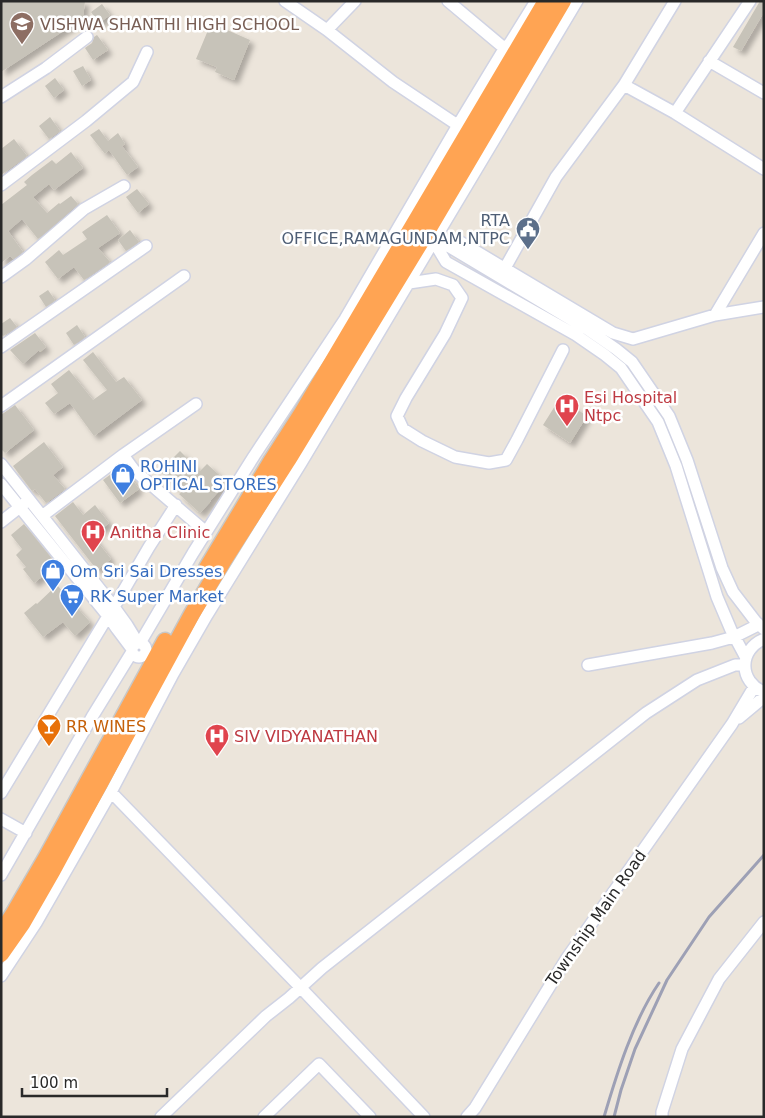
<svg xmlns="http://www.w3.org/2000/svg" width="765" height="1118" viewBox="0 0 765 1118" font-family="'DejaVu Sans',sans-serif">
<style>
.building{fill:#c7c3b9;filter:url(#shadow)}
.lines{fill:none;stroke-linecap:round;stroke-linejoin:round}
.minor-casing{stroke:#d0d3e3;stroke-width:14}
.highway-casing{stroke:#c7c7c7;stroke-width:19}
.minor{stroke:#fff;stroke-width:11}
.highway{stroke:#ffa453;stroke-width:16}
.rail{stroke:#9da0b5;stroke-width:3}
.labels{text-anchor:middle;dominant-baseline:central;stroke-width:5;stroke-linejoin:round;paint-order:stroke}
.education-label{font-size:16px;fill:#785e54;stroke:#fff;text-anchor:start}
.service-label{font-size:16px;fill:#4e5e75;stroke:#fff;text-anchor:end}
.health-label{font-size:16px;fill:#be3a42;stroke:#fff;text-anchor:start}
.shop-label{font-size:16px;fill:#366cbe;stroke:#fff;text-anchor:start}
.food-label{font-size:16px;fill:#c56008;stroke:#fff;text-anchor:start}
.street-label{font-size:16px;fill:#292929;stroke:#fff}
</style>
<defs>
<filter id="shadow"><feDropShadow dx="4.5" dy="4.5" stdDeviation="2.5" flood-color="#0004"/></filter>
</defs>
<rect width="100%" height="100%" fill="#ece5db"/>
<path class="building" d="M1 1H85L83 18 1 72Z
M760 1H764V12L741 51 733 47Z
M102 4 110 15 99 23 91 12Z
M211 23 250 40 234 80 215 72 217 67 196 59Z
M97 35 108 50 93 60 85 48 92 43 94 37Z
M83 66 91 80 82 86 73 71Z
M55 78 64 90 54 98 45 86Z
M50 117 60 131 49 139 39 126Z
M99 129 108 141 118 133 125 144 122 146 138 167 127 175 109 150 105 154 90 135Z
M14 139 27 156 1 175V149Z
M71 152 83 168 54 190 49 184 33 197 47 213 59 203 60 204 71 196 78 204 38 239 22 219 8 231 23 252 13 259 10 256 1 263V205L27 185 24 182 32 175 52 160 56 164Z
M137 189 149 204 138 213 126 197Z
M107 215 120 233 98 248 110 262 84 280 74 267 58 279 45 262 59 250 63 255 87 239 82 232Z
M130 230 139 242 126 251 118 240Z
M48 290 55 300 46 307 39 296Z
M10 318 17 327 3 336 1 334V324Z
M77 325 85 337 74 345 66 333Z
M35 333 46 347 40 352 39 350 23 364 10 350Z
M93 352 116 382 124 377 142 400 94 436 70 403 54 414 45 403 58 393 51 384 69 370 93 400 107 390 83 360Z
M560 398 587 416 570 443 543 425Z
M15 405 34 430 5 453 1 449V415Z
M44 442 63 467 53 475 65 489 46 503 35 489 32 491 13 466Z
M180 451 200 471 207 464 227 482 210 501H211L200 513 179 494 182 492 160 471Z
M122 466 139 489 120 503 103 480Z
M73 502 83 515 95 505 109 523 93 536 111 559 97 570 55 516Z
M24 524 57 565 34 583 23 569 26 567 16 555 22 549 11 535Z
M57 585 90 622 75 636 63 622 43 637 24 613 36 603 37 604Z"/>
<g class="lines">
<defs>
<path id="minor" d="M285 1 327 30 393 82 462 128
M448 1 510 53
M327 30 355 1
M709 61 764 93
M624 85 675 113 764 169
M1 97 46 68 87 37
M675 113 750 1
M1 185 86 121 133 82 147 52
M426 242 437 247 448 246 587 329 616 349 632 362 669 416 687 460 722 568 733 592 756 622 764 629
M448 246 457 240 613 333 633 339 715 315 764 307
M437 247 446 262 576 335 605 355 621 368 658 422 676 466 717 597 731 630 746 658
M505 268 556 177 624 85 675 1
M1 277 26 259 84 209 124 186
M409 283 436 279 453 285 462 298 445 334 406 398 397 416 403 429 422 441 455 457 489 463 506 460 517 440 563 350
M715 315 764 233
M1 347 146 246
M196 404 123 455 134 470 206 532
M1 406 184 276
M1 464 114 607 127 625 138 643
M1 484 108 616 117 629 132 649
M42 516 123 455
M1 522 25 503
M114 607 149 547 176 505
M764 639C738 650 739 682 764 692
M132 650a7 7 0 1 1 14 0a7 7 0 1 1-14 0Z
M140 643 193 553 254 456 345 319 458 125 504 49 510 43 536 1
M588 665 712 643 734 637 758 625
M739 718 764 697
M111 792 300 987 424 1117
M1 793 108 616
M1 819 26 833
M1 875 92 717 132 652
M1 976 36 923 111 792 173 674 207 615 301 463 577 1
M161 1117 266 1016 289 998 322 968 646 713 697 680 735 665H745
M264 1117 319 1064 370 1117
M467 1117 475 1108 567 958 732 724 754 687
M662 1117V1112L682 1049 719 979 764 922"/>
<path id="highway" d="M207 568 272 460 302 413 546 1
M1 933 14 913 46 858 165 641
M1 954 22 924 53 870 192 614 224 560 288 460 422 240 563 1"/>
</defs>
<use href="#minor" class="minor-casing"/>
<use href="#highway" class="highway-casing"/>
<use href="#minor" class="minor"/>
<use href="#highway" class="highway"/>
<path class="rail" d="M604 1117C617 1073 633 1021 659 983
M614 1117 621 1090 635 1049 667 980 709 917 764 855"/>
</g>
<defs>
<symbol id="school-pin" viewBox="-11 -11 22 30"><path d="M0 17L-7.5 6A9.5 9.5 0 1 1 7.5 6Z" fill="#8d6e63" stroke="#fff"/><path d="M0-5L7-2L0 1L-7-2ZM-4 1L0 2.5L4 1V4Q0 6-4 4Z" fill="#fff"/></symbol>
<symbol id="civic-pin" viewBox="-11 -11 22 30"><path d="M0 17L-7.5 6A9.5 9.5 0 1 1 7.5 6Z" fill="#5c6f8a" stroke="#fff"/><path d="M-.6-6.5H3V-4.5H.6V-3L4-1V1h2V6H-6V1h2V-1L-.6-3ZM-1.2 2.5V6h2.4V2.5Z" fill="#fff"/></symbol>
<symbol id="hospital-pin" viewBox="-11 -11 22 30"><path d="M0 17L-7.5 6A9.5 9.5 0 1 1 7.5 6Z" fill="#e0444e" stroke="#fff"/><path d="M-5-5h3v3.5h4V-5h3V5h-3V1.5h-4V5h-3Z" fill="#fff"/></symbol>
<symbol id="shop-pin" viewBox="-11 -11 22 30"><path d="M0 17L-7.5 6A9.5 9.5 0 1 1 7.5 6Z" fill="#3f7fe0" stroke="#fff"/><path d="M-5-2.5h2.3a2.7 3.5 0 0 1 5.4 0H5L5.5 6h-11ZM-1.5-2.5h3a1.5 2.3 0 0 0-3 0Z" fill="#fff"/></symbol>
<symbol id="supermarket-pin" viewBox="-11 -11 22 30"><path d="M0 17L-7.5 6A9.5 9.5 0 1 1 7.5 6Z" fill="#3f7fe0" stroke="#fff"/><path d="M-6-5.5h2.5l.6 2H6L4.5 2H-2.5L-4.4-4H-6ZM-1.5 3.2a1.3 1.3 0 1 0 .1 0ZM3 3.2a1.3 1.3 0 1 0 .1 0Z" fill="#fff"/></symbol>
<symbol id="bar-pin" viewBox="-11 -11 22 30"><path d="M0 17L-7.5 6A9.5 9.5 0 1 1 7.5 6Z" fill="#e8710a" stroke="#fff"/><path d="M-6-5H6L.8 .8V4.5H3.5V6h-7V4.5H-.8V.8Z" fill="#fff"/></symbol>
</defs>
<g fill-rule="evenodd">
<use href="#school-pin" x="8" y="10" width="28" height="38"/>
<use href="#civic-pin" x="514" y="215" width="28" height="38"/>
<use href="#hospital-pin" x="553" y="392" width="28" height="38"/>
<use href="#shop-pin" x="109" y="461" width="28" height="38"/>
<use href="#hospital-pin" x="79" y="518" width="28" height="38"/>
<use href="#shop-pin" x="39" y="557" width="28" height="38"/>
<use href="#supermarket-pin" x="58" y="582" width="28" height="38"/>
<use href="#bar-pin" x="35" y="712" width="28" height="38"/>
<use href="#hospital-pin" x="203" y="722" width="28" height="38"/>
</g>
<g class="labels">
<g class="education-label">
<text x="40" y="24">VISHWA SHANTHI HIGH SCHOOL</text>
</g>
<g class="service-label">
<text x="510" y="220">RTA<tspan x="510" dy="18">OFFICE,RAMAGUNDAM,NTPC</tspan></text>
</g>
<g class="health-label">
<text x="584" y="397">Esi Hospital<tspan x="584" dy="18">Ntpc</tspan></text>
<text x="110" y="532">Anitha Clinic</text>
<text x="234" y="736">SIV VIDYANATHAN</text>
</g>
<g class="shop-label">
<text x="140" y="466">ROHINI<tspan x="140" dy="18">OPTICAL STORES</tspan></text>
<text x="70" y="571">Om Sri Sai Dresses</text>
<text x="90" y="596">RK Super Market</text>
</g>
<g class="food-label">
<text x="66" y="726">RR WINES</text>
</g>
<g class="street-label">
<text transform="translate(596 918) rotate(-55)">Township Main Road</text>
</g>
</g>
<rect width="765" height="1118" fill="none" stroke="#292929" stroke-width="5"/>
<path d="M22 1088v8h145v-8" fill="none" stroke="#292929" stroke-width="2.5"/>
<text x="30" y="1088" font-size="15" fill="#292929" stroke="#ffffff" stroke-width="4" paint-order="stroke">100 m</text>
</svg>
